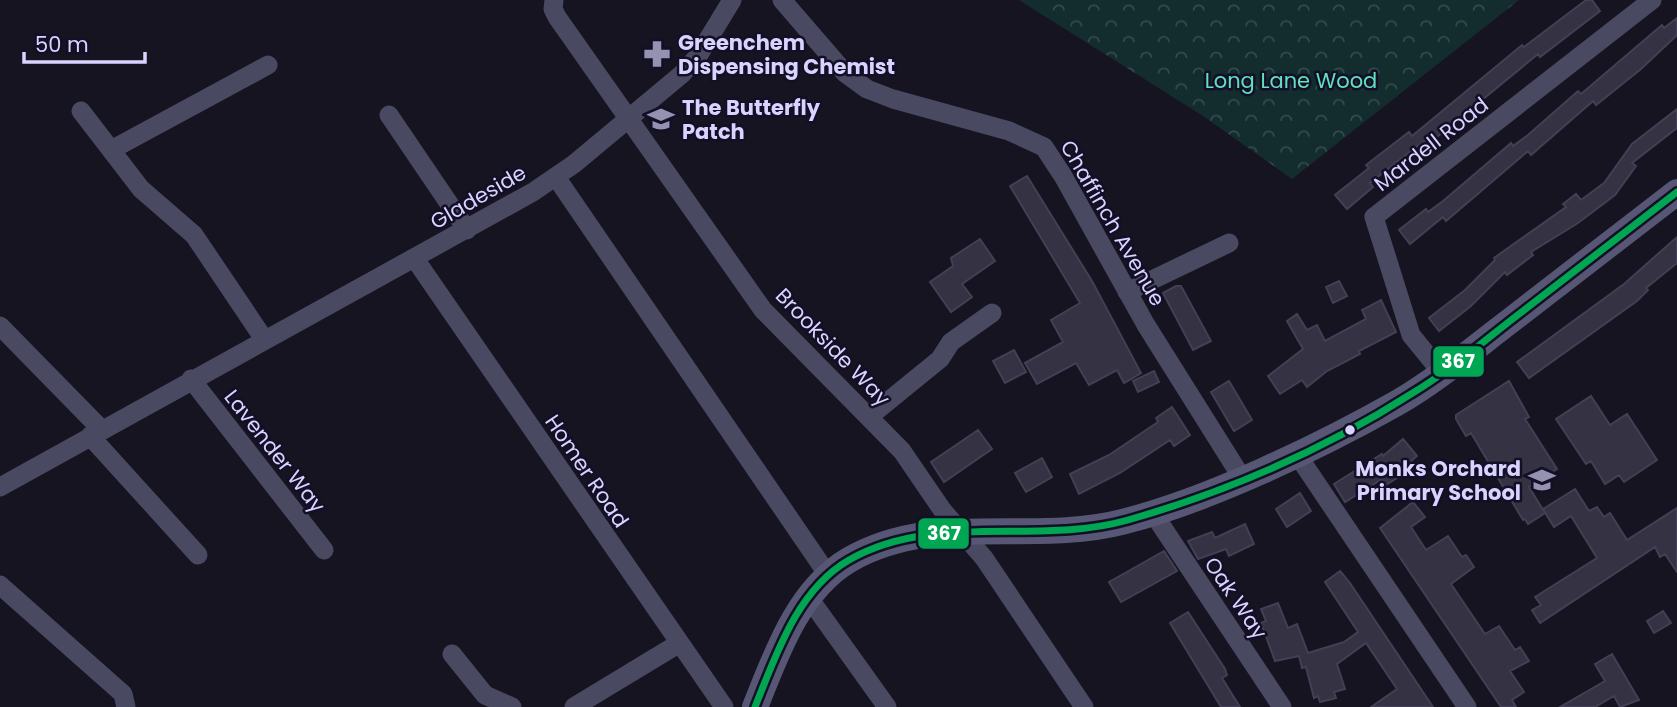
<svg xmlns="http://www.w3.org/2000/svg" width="1677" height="707" viewBox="0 0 1677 707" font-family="Poppins,sans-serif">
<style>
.forest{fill:url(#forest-crowns)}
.building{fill:#343243;stroke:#433f54;stroke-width:2}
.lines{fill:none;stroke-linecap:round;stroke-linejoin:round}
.street{stroke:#4a4962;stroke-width:19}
.secondary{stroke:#575674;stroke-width:26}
.bus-1-casing{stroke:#130f26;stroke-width:12}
.bus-1{stroke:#00a651;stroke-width:7}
.bus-dot{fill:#d9d4ff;stroke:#130f26;stroke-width:2.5}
.labels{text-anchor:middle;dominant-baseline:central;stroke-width:5;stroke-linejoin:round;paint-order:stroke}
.poi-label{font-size:21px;font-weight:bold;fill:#d9d4ff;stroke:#130f26;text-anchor:start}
.park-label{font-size:21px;fill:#5fe0c0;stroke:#130f26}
.street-label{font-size:21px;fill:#d9d4ff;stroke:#130f26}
.line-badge{stroke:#130f26;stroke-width:2.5}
.badge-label{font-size:19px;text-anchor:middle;font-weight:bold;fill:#fff}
</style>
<defs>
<pattern id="forest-crowns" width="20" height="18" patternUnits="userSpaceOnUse" patternTransform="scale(1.75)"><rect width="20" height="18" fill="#132c2d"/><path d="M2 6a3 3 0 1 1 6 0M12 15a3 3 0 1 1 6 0" fill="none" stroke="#354a4c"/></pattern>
</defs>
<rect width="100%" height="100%" fill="#161421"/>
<path class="forest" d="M1019 0H1519L1292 179 1203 116Z"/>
<path class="building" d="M1586 0H1592L1600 11 1540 57 1538 54 1427 145 1424 141 1370 183 1373 187 1347 209 1335 195 1369 168 1366 165 1409 132 1412 136 1522 45 1524 47Z
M1677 18V35L1641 69 1596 105 1593 101 1531 155 1528 151 1446 221 1443 217 1410 244 1399 230 1426 209 1428 212 1443 201 1511 143 1513 146 1528 135 1578 91 1581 94 1662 25 1664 28Z
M1677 109V128L1632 163 1636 166 1615 195 1578 223 1531 252 1533 255 1507 275 1505 272 1471 306 1439 331 1429 318 1465 290 1495 260 1494 258 1566 207 1563 204 1576 194 1581 200 1604 183 1632 144Z
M1027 176 1092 281 1141 373 1124 383 1117 370 1089 385 1076 363 1037 384 1025 363 1063 342 1051 320 1080 303 1010 186Z
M1677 237V263L1646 288 1648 290 1637 301 1529 378 1517 362 1624 284Z
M980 239 995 261 962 284 972 297 951 312 930 282 953 266 951 258Z
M1339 281 1347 296 1333 303 1326 287Z
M1176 286H1181L1211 341 1193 350 1163 293Z
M1381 300 1396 332 1359 351 1360 354 1327 371 1307 387 1302 380 1280 394 1268 376 1303 349 1287 321 1297 314 1307 330 1317 325 1325 341 1366 319 1362 310Z
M1014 350 1026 372 1005 383 993 361Z
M1154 371 1159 382 1138 392 1133 381Z
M1229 381 1252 420 1234 431 1211 392Z
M1509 381 1529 417 1525 419 1557 469 1529 487 1545 513 1528 524 1525 519 1523 520 1471 433 1466 436 1456 419V415Z
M1591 396 1610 425 1627 414 1657 460 1624 482 1619 475 1605 484 1591 461 1586 464 1556 419Z
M1172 407 1190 435 1174 446 1170 440 1120 473 1079 494 1070 474 1109 455 1158 422 1156 418Z
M978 430 992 449 944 482 931 462Z
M1403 439 1417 456 1395 475 1397 478 1386 485 1382 479 1345 502 1334 484 1382 454 1383 456Z
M1042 458 1052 477 1026 492 1015 473Z
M1575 489 1589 511 1597 507 1604 517 1610 513 1627 540 1677 508V572L1665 554 1660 557 1655 547 1540 623 1532 610 1541 605 1535 597 1597 558 1571 516 1554 527 1543 509Z
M1300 493 1311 511 1287 527 1276 509Z
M1413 502 1425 517 1411 527 1426 550 1448 536 1462 557 1466 555 1474 567 1451 584 1485 634 1499 626 1515 650 1520 647 1529 661 1510 671 1524 692 1512 700 1516 707H1501L1380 528Z
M1245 524 1254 544 1229 556 1226 549 1198 559 1188 541 1212 532 1215 538Z
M1164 551 1177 571 1121 602 1109 582Z
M1340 571 1350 583 1433 707H1371L1397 689 1366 643 1337 664 1345 689 1334 692 1336 698 1320 702 1318 696 1314 698 1306 667 1302 668 1299 656 1275 661 1261 623 1266 621 1261 609 1278 603 1288 628 1297 624 1308 653 1344 642 1358 632 1325 582Z
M1663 611 1671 623 1654 633 1647 621Z
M1188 612 1225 669 1227 675 1222 678 1240 707H1221L1170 623Z
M1612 654 1639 700 1620 707 1614 696 1595 707H1560L1605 681 1595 664Z"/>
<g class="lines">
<path class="street" d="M554 0 553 9 557 17 763 310 902 451 943 511 984 558 1084 707
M782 0 845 73 867 89 893 99 1009 131 1044 147 1063 176 1146 325 1242 478
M81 111 141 189 194 235 264 339
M389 115 467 230
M111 150 268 65
M556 177 828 575
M415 259 724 707
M1127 292 1229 243
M0 326 102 430
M1442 373 1411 335 1374 217 1652 0
M191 379 324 550
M870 416 940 359 951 342 992 313
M90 436 198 555
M1296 453 1467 707
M0 487 533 192 574 164 682 74 698 56 732 0
M1153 513 1282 707
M0 585 123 694 126 707
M809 598 887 707
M452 654 485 695 512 707
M574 707 678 644"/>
<path class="secondary" d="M755 707C776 655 798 590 849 560 933 511 1032 545 1122 522 1209 500 1319 447 1397 403 1437 380 1473 349 1510 321 1565 278 1621 235 1677 192"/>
<defs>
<path id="bus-1" d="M755 707C776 655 797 590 849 560 935 511 1037 546 1128 520 1226 492 1325 449 1411 394 1451 370 1486 339 1523 311 1574 271 1626 232 1677 192"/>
</defs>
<use href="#bus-1" class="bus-1-casing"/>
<use href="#bus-1" class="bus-1"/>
</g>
<defs>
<symbol id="pharmacy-bare" viewBox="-9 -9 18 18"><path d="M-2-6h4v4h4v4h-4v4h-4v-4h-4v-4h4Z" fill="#9591b1" stroke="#130f26" stroke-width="2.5" paint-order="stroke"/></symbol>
<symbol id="school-bare" viewBox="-9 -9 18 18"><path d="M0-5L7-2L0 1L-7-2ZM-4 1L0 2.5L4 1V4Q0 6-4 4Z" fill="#9591b1" stroke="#130f26" stroke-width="2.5" paint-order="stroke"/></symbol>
</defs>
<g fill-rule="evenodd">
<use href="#pharmacy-bare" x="638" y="35" width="38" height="38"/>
<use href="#school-bare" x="642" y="100" width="38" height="38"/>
<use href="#school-bare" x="1523" y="461" width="38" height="38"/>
</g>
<circle class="bus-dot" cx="1350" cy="430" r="6"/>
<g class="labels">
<g class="poi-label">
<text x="678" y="42">Greenchem<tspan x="678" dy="24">Dispensing Chemist</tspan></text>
<text x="682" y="107">The Butterfly<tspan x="682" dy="24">Patch</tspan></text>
<text x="1521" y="468" text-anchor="end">Monks Orchard<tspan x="1521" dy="24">Primary School</tspan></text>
</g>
<g class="park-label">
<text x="1291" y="80">Long Lane Wood</text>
</g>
<g class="street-label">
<text transform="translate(1431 144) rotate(-38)">Mardell Road</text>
<text transform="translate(478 197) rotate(-30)">Gladeside</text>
<text transform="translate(1113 223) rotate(60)">Chaffinch Avenue</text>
<text transform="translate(833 347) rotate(46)">Brookside Way</text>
<text transform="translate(275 451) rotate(52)">Lavender Way</text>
<text transform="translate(587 471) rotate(56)">Homer Road</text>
<text transform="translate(1236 598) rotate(56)">Oak Way</text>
</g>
</g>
<g class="line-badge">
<rect x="1432" y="345" width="53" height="33" rx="7" fill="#00a651"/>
<rect x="917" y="517" width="53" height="33" rx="7" fill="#00a651"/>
</g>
<g class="badge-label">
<text x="1458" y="368">367</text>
<text x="944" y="540">367</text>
</g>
<path d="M24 52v10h121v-10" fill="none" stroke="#d9d4ff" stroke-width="3.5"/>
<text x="35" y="52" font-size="21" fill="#d9d4ff" stroke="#130f26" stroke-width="5" paint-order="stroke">50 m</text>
</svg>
